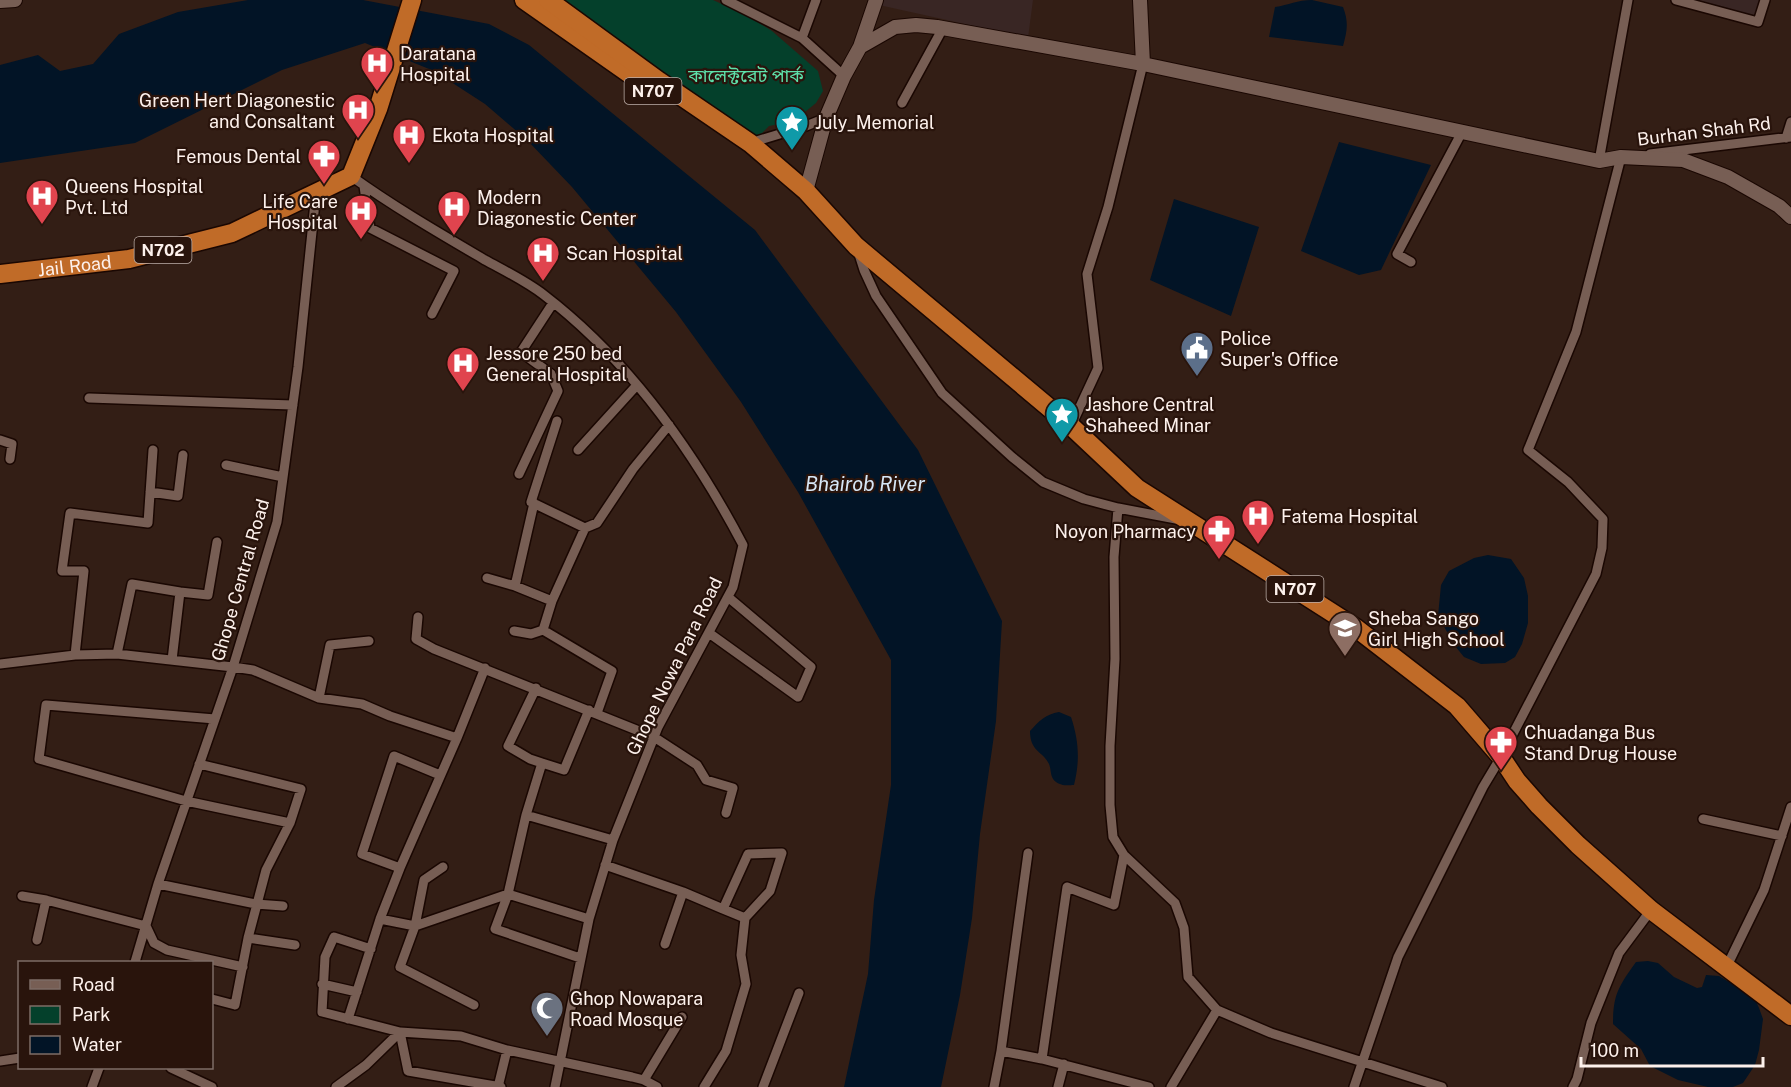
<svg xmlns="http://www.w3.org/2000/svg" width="1791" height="1087" viewBox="0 0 1791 1087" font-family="'Public Sans','Noto Sans Bengali',sans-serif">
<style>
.education{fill:#392624}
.green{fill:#04402b}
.water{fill:#021426}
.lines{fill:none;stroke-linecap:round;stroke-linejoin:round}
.street-casing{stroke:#1a0702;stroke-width:12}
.secondary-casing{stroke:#1a0702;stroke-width:16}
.highway-casing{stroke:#1a0702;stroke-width:21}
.street{stroke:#775e54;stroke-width:9}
.secondary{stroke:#775e54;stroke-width:14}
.highway{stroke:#c06b28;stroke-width:18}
.labels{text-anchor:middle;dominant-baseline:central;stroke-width:4.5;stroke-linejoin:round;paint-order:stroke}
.shield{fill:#29140c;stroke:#bdafa9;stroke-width:1.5}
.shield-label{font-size:16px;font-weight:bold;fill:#fdf1ec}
.poi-label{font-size:18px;fill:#fdf1ec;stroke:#29140c;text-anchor:start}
.park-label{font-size:18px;fill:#5ee1ab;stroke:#29140c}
.street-label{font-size:18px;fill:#fdf1ec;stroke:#29140c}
.water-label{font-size:20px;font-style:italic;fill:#d6e6f6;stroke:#29140c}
</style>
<rect width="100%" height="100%" fill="#331e15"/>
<path class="education" d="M880 0H1033L1028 38 879 5Z
M1691 0H1761L1756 18Z"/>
<path class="green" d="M559 0H713L746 15 772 31 818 71 823 91 816 103 794 121 769 126 762 133 749 139Z"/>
<path class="water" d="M248 0H363L489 24 529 45 755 230 918 450 1002 621 996 721 980 834 972 918 960 995 941 1087H844L868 974 874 900 891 785V660L798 492 741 402 676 312 572 187 527 140 485 104 434 71 365 43 282 70 135 143 0 163V65L38 55 60 71 93 64 119 34 178 12Z
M1312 0 1343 7C1349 22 1347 32 1343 46L1269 37 1275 7C1289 5 1297 0 1312 0Z
M1339 142 1431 165 1381 270 1359 275 1301 251Z
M1174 199 1259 227 1231 316 1150 280Z
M1488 555 1511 559 1524 578 1528 596V623L1522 644 1515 657 1505 663 1481 664 1464 657 1455 646 1438 616 1441 585 1449 571 1474 558Z
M1059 712 1071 717C1079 741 1080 761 1074 785 1070 785 1063 786 1060 784 1049 780 1052 771 1049 764 1043 751 1030 752 1030 731 1039 721 1046 714 1059 712Z
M1648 961 1658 963 1674 977 1697 988 1702 987 1706 975 1719 976 1754 997 1759 1008 1763 1019 1759 1050 1755 1065 1743 1083 1733 1087H1708L1678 1080 1650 1066 1641 1049 1613 1024C1613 994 1619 986 1636 962Z"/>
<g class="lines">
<defs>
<path id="street" d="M726 0 802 38 844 76
M1676 0 1758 22 1765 0
M802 38 816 0
M902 103 943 28
M1786 138 1791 122
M750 143 806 126 826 118
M1650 154 1791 137
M1599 161 1628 0
M351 176C394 207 439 233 485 260 505 271 526 281 544 295 630 361 693 450 743 545L733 587 658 727 613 840 589 919 555 1087
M364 186 370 228 454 271 432 314
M858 251 864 270 876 296 942 393 1012 457 1043 482 1084 499 1118 508 1176 519
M1411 262 1397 254 1462 132
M89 398 293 405
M557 421 531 502 585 528 597 523 633 469 669 425
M1071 426 1098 368 1087 274 1108 207 1143 64
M0 440 12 444 10 459
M578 450 637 385
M226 465 283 477
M519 474 558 391 551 374 521 352 553 303
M150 492 178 496 183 455
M1118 508 1114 557 1115 659 1110 746V805L1113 837 1124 855 1175 903 1184 928 1188 977 1217 1010 1271 1033 1442 1087
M487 578 515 586 552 601
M515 586 534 503
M418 617 416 639 434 649 654 737 697 765 706 780 733 788 726 813
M543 630 612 671 597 713
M514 631 531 634 543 630 552 601 585 528
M709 633 798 697 811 667 728 597
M117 654 132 584 180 592
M75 655 84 571H62L70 513 148 523 153 450
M172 660 180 592 208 595 217 542
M0 664 75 655 117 654 233 667 253 670 319 698 362 704 390 716 457 738 485 668
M536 688 508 746 530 759 542 763 526 815 613 840
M319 698 330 645 369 641
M215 719 46 705 39 759 186 801 290 823
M542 763 564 770 589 710
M199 764 301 789 290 823 266 870 248 938 235 1005 212 999
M526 815 508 894 589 919
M1703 819 1782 836
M605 865 683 892 723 909
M400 868 362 854 394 756 440 775
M158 884 256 904 283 906
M508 894 495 929 580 958
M22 896 46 900 146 926 154 943 167 950 243 967
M380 919 415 926 424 880 443 867
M248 938 295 945
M37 940 46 900
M665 944 683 892
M371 949 334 937 325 957 322 1012 400 1032 408 1071 501 1087
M135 962 158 884 233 667 277 522 298 367 316 193
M1726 968 1764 890 1791 807
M322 984 357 992
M474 1005 400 967 415 926 508 894
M348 1019 380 919 400 868 457 738
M1001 1051 1042 1059 1149 1087
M1042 1059 1067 887 1114 905 1124 855
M0 1061 20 1058
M171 1068 212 1087
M644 1080 682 1017
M92 1087 99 1068
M336 1087 366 1065 400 1032 461 1036 507 1050 632 1077 644 1080 657 1087
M498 1087 507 1050
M704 1087 726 1051 746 984 741 955 745 918 723 909 748 854 782 853 770 891 745 918
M763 1087 799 993
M994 1087 1001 1051 1028 853
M1058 1087 1064 1064
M1171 1087 1217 1010
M1354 1087 1398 957 1483 787 1501 757 1596 574 1602 548 1603 519 1568 482 1528 450 1576 332 1621 157H1625
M1573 1087 1577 1079 1591 1023 1619 953 1651 910"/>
<path id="secondary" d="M1140 0 1143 64
M0 1 15 0
M860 47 876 0
M806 191 826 118 844 76 860 47 895 27 916 25 937 27 1143 64 1599 161 1621 157 1683 160 1728 177 1779 206 1791 217"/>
<g id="highway">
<path d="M524 0 648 87"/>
<path d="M548 0 659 81 750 143 806 191 856 246 1071 426 1137 488 1356 628 1457 706 1501 757 1517 781 1539 806 1578 845 1651 910 1791 1016"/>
<path id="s1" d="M0 274 129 259 232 233 351 176 378 109 412 0"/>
</g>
</defs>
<use href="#street" class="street-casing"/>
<use href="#secondary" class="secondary-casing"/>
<use href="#highway" class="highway-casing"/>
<use href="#street" class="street"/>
<use href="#secondary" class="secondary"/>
<use href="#highway" class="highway"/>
</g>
<defs>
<symbol id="hospital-pin" viewBox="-11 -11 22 30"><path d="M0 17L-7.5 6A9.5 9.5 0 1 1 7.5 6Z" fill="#e0444e" stroke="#29140c"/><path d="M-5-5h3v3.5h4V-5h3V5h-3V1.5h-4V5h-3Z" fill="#fff"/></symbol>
<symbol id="sight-pin" viewBox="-11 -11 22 30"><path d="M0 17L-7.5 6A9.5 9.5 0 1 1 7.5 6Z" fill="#0f9aa8" stroke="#29140c"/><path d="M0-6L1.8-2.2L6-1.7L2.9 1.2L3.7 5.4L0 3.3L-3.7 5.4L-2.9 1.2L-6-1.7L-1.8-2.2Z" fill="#fff"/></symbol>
<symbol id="pharmacy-pin" viewBox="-11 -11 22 30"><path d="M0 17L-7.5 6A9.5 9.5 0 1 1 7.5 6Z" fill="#e0444e" stroke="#29140c"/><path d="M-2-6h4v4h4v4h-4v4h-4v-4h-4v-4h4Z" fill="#fff"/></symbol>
<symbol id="civic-pin" viewBox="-11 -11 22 30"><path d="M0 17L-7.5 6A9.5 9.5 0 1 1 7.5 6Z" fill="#5c6f8a" stroke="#29140c"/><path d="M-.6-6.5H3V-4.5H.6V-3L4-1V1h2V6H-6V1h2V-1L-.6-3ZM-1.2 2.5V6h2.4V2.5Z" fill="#fff"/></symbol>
<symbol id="school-pin" viewBox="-11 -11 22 30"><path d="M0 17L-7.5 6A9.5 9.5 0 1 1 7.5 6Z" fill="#8d6e63" stroke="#29140c"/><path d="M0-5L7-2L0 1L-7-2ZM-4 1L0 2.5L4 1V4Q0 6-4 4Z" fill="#fff"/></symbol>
<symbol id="mosque-pin" viewBox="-11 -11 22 30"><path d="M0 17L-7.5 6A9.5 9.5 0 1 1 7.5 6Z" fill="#6b7280" stroke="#29140c"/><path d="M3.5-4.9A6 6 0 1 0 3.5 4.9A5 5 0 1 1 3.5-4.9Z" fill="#fff"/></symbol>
</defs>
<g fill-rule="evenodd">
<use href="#hospital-pin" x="358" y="44" width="38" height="52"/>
<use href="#hospital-pin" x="339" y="91" width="38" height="52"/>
<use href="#sight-pin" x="773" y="103" width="38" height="52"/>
<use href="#hospital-pin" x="390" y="116" width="38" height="52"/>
<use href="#pharmacy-pin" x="305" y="137" width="38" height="52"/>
<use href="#hospital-pin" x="23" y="177" width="38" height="52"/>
<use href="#hospital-pin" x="435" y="188" width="38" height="52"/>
<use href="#hospital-pin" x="342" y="192" width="38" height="52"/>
<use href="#hospital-pin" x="524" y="234" width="38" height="52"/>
<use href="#civic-pin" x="1178" y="329" width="38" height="52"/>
<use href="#hospital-pin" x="444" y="344" width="38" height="52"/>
<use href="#sight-pin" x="1043" y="395" width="38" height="52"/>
<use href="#hospital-pin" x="1239" y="497" width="38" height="52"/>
<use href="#pharmacy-pin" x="1200" y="512" width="38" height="52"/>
<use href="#school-pin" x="1326" y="609" width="38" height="52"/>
<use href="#pharmacy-pin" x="1482" y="723" width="38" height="52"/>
<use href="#mosque-pin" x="528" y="989" width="38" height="52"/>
</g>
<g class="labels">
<g class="shield">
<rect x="624.5" y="78" width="57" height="26" rx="4.5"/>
<rect x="134.5" y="237" width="57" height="26" rx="4.5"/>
<rect x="1266.5" y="576" width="57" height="26" rx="4.5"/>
</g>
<g class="shield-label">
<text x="653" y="91">N707</text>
<text x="163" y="250">N702</text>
<text x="1295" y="589">N707</text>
</g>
<g class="poi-label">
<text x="400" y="53">Daratana<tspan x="400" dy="21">Hospital</tspan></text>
<text x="335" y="100" text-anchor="end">Green Hert Diagonestic<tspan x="335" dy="21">and Consaltant</tspan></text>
<text x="815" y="122">July_Memorial</text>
<text x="432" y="135">Ekota Hospital</text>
<text x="301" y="156" text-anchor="end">Femous Dental</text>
<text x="65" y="186">Queens Hospital<tspan x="65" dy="21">Pvt. Ltd</tspan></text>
<text x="477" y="197">Modern<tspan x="477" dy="21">Diagonestic Center</tspan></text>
<text x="338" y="201" text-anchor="end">Life Care<tspan x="338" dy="21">Hospital</tspan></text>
<text x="566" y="253">Scan Hospital</text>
<text x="1220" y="338">Police<tspan x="1220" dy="21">Super's Office</tspan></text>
<text x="486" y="353">Jessore 250 bed<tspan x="486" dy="21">General Hospital</tspan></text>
<text x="1085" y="404">Jashore Central<tspan x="1085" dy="21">Shaheed Minar</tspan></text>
<text x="1281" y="516">Fatema Hospital</text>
<text x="1196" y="531" text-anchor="end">Noyon Pharmacy</text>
<text x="1368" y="618">Sheba Sango<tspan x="1368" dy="21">Girl High School</tspan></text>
<text x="1524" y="732">Chuadanga Bus<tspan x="1524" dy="21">Stand Drug House</tspan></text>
<text x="570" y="998">Ghop Nowapara<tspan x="570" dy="21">Road Mosque</tspan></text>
</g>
<g class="park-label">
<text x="746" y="75">কালেক্টরেট পার্ক</text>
</g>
<g class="street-label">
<text transform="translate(1704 131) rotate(-7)">Burhan Shah Rd</text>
<text stroke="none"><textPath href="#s1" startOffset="75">Jail Road</textPath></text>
<text transform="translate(240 580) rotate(-74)">Ghope Central Road</text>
<text transform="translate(674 666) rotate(-64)">Ghope Nowa Para Road</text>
</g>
<g class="water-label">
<text x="865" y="484">Bhairob River</text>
</g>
</g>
<rect x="18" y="961" width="195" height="108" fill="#29140c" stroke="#7e6c66" stroke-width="1.5"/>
<rect x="30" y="980" width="30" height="9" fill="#775e54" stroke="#7e6c66" stroke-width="1.5"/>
<text x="72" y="991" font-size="18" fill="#fdf1ec">Road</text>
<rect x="30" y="1006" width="30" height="18" fill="#04402b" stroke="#7e6c66" stroke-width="1.5"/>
<text x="72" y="1021" font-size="18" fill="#fdf1ec">Park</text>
<rect x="30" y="1036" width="30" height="18" fill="#021426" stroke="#7e6c66" stroke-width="1.5"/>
<text x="72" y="1051" font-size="18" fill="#fdf1ec">Water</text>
<path d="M1581 1057v9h182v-9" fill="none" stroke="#fdf1ec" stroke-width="3"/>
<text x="1590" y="1057" font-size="18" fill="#fdf1ec" stroke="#29140c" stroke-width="4.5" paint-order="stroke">100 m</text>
</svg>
